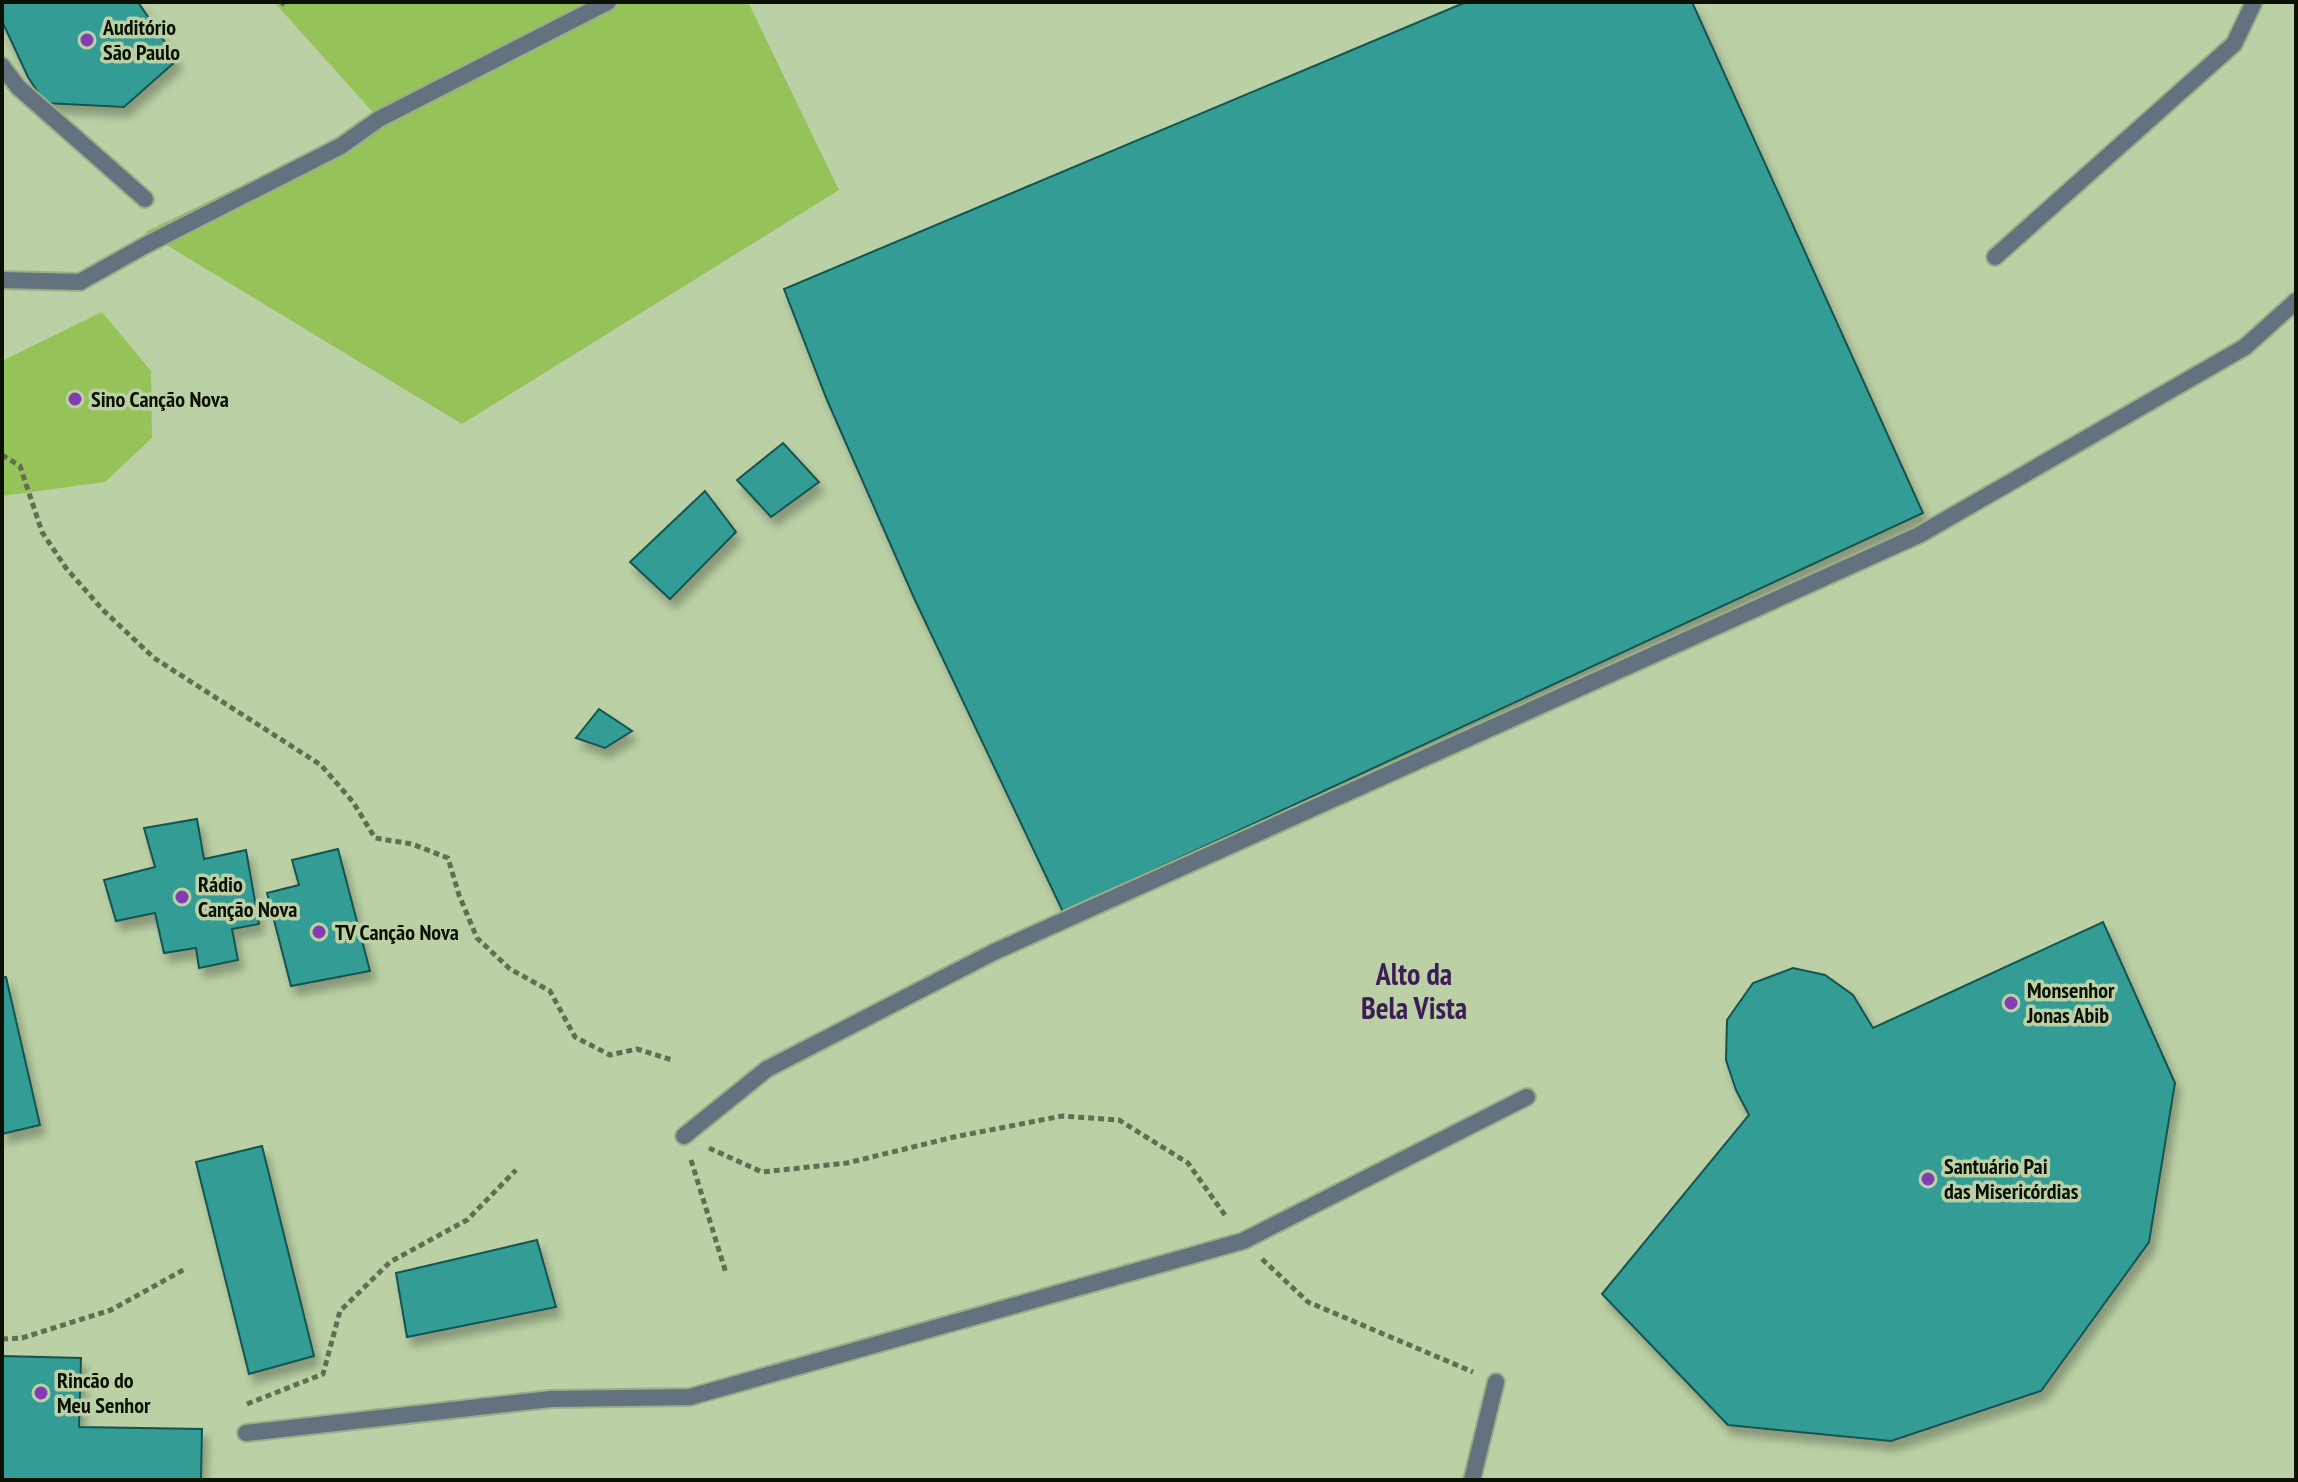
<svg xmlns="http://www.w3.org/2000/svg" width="2298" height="1482" viewBox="0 0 2298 1482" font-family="'PT Sans Narrow',sans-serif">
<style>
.green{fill:#95c259}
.building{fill:#319c95;stroke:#145450;stroke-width:2;filter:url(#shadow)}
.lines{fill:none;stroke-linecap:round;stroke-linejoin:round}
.lane-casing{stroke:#9bae88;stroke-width:20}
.path{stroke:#606e52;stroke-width:5;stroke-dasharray:6 4;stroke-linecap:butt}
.lane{stroke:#647280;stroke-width:16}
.poi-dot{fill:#823db1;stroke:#bbd0a5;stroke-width:3}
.labels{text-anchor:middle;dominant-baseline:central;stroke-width:7;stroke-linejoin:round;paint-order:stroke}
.poi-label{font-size:22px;font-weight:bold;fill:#0b1204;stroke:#bbd0a5;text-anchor:start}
.district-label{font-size:30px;font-weight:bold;fill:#3d1d55;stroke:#bbd0a5}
</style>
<defs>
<filter id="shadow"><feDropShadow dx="5" dy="9" stdDeviation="4" flood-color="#0004"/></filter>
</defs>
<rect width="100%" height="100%" fill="#bbd0a5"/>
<path class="green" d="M274 2H748L839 190 462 424 145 232 379 119Z
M102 312 151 371 152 438 105 482 2 496V361Z"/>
<path class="building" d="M2 2H138L177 60 124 107 45 103 28 77 2 21Z
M1466 2H1692L1923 513 1063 912 914 598 827 400 784 289Z
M783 443 819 482 771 517 737 480Z
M705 491 736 532 670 599 630 562Z
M599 709 632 731 605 748 576 738Z
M197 819 204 859 246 850 259 924 232 929 238 960 199 968 196 948 164 953 155 913 116 921 104 880 155 867 144 828Z
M338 849 370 971 291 986 267 893 299 885 292 860Z
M2103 922 2175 1083 2149 1242 2041 1391 1891 1441 1728 1425 1602 1294 1749 1115 1736 1090 1726 1060 1727 1020 1753 983 1793 968 1825 975 1853 995 1873 1028Z
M6 977 40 1125 2 1134V978Z
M262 1146 314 1356 249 1374 196 1162Z
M537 1240 556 1307 407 1337 396 1273Z
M2 1356 81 1358 79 1427 202 1429 201 1480H2Z"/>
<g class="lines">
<defs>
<path id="lane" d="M2 66 18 87 145 199
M1995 257 2234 44 2254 2
M2 280 80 282 144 246 341 146 379 119 608 2
M684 1136 767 1069 994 952 1919 535 2245 347 2296 301
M246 1433 551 1399 690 1397 1243 1241 1527 1097
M1472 1480 1496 1382"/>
</defs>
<use href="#lane" class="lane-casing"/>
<path class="path" d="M281 5 284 2
M2 455 20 466 42 532 66 568 103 610 154 658 321 765 353 802 375 838 412 844 448 858 459 895 477 938 510 969 550 991 575 1037 610 1055 637 1049 672 1060
M709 1148 762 1172 847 1163 954 1137 1062 1116 1119 1120 1188 1163 1227 1218
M691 1160 726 1273
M1262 1259 1308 1302 1473 1372
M2 1339 22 1338 111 1310 185 1269
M247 1404 323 1374 340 1311 390 1262 467 1220 516 1170"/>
<use href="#lane" class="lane"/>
</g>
<g class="poi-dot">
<circle cx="87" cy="40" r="8"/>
<circle cx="75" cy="399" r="8"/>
<circle cx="182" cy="897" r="8"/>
<circle cx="319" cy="932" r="8"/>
<circle cx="2011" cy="1003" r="8"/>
<circle cx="1928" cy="1179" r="8"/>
<circle cx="41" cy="1393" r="8"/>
</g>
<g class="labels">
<g class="poi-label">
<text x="103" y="27">Auditório<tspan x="103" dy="25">São Paulo</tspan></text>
<text x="91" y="399">Sino Canção Nova</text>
<text x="198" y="884">Rádio<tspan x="198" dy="25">Canção Nova</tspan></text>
<text x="335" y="932">TV Canção Nova</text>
<text x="2027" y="990">Monsenhor<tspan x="2027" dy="25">Jonas Abib</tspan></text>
<text x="1944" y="1166">Santuário Pai<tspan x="1944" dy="25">das Misericórdias</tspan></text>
<text x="57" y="1380">Rincão do<tspan x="57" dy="25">Meu Senhor</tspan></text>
</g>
<g class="district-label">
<text x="1414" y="973">Alto da<tspan x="1414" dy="34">Bela Vista</tspan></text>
</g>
</g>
<rect width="2298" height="1482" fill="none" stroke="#0b1204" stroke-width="8"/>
</svg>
